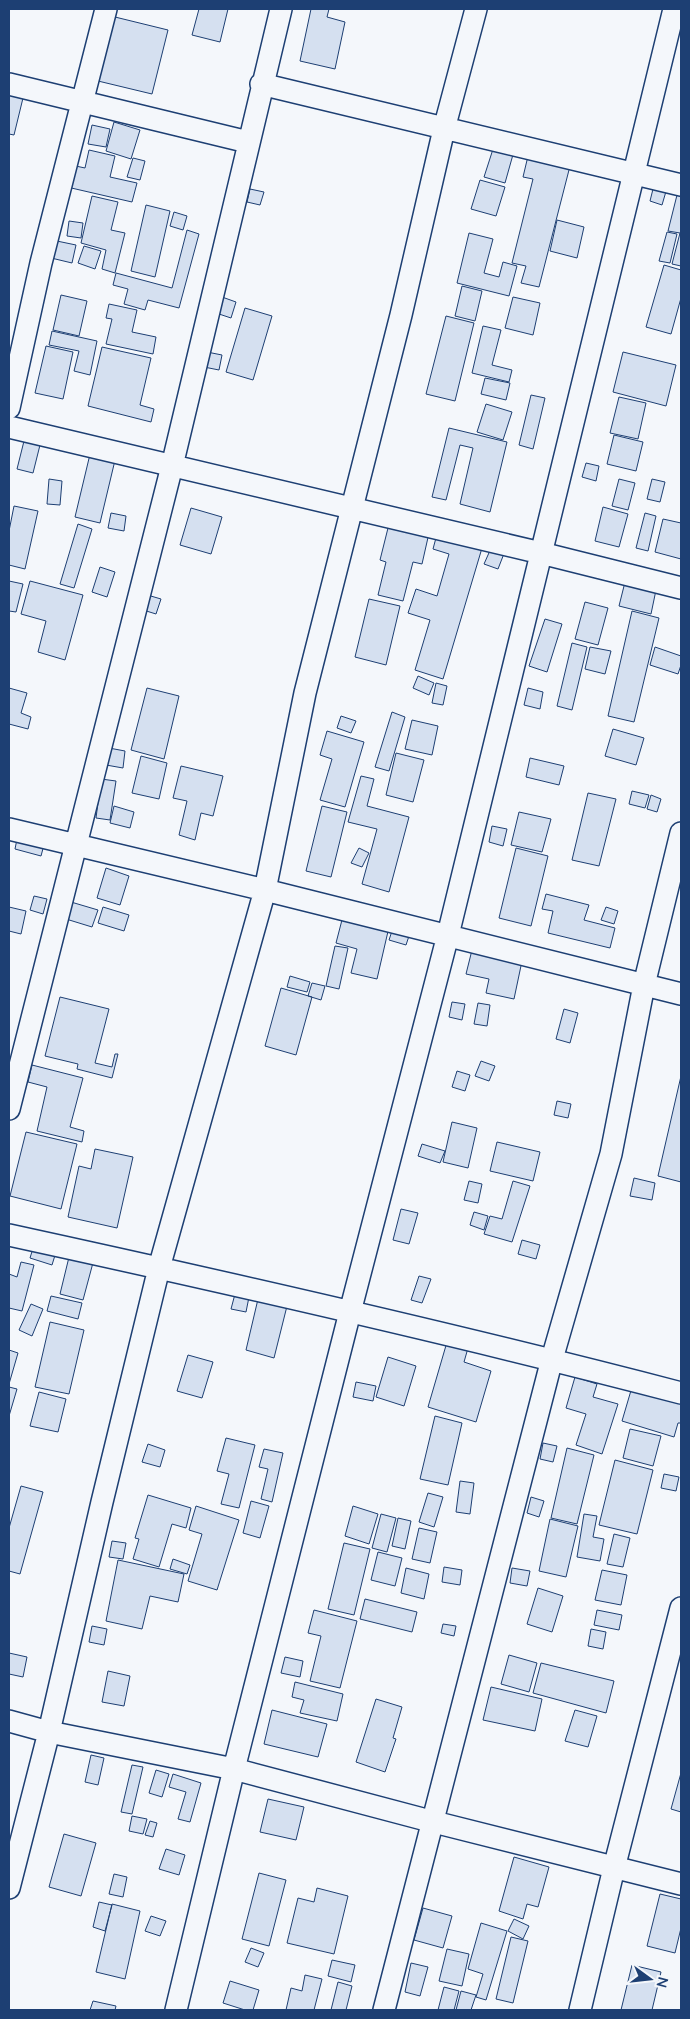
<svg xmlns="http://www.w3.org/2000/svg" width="690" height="2019" viewBox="0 0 690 2019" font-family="'Nunito Sans',sans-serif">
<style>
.building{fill:#d5e0f0;stroke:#1d3f73}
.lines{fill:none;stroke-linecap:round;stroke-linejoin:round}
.minor-casing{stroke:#1d3f73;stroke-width:24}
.minor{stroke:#f4f7fb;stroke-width:21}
</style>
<rect width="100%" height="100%" fill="#f4f7fb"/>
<path class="building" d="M199 9H228L220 42 192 35Z
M311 9H329L327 17 345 22 335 69 300 61Z
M115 17 168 30 152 94 98 81Z
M9 95 23 98 14 135 9 134Z
M114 122 140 130 131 159 106 151Z
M92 125 110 129 106 147 88 144Z
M494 146 514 151 505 183 484 177Z
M89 150 115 156 110 177 137 183 132 202 67 187 71 165 85 168Z
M528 156 570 166 539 287 521 283 526 266 512 263 533 179 523 177Z
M133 158 145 161 140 180 127 177Z
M480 180 505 187 496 216 471 209Z
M654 185 667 188 662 205 650 201Z
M250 189 264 192 260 205 247 202Z
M678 191 681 192V266L672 264 680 233 668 231Z
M92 196 118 202 111 230 125 233 115 273 102 269 106 250 81 243Z
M146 205 170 211 155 277 131 271Z
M174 212 187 216 183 230 170 226Z
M557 220 584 227 577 258 550 251Z
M69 221 83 223 81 238 67 236Z
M187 230 199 234 179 308 148 300 145 310 124 304 128 289 113 285 116 273 172 288Z
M667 232 677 234 670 263 659 261Z
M469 233 493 239 484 273 499 277 503 262 517 266 509 296 457 283Z
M52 240 76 245 72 263 47 257Z
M84 246 101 251 95 269 78 263Z
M664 265 681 270V298L671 334 646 327Z
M462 286 482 291 475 321 455 316Z
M61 295 87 301 79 336 53 330Z
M222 297 236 302 231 318 216 313Z
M513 297 540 303 533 335 505 328Z
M109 304 137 310 132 332 156 337 153 354 106 344 112 319 106 318Z
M245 308 272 316 253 380 226 372Z
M446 316 474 323 455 401 426 394Z
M483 326 501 330 492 365 512 370 509 382 472 373Z
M52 331 97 341 90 375 74 371 79 351 49 345Z
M46 346 73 352 63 399 35 393Z
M102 347 151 358 140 405 154 409 151 422 88 406Z
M207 352 222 355 219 370 204 367Z
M623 352 676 365 666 406 613 392Z
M485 378 510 383 506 400 481 394Z
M531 395 545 398 533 449 519 445Z
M619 397 646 403 638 439 610 433Z
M486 404 512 412 503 440 477 432Z
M449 428 507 442 490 512 460 504 473 448 460 445 446 500 432 497Z
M26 433 42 437 33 473 17 469Z
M614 435 643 442 636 471 607 464Z
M91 450 116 456 100 523 75 517Z
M586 463 599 466 596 481 582 477Z
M49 479 62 481 60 505 47 504Z
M619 479 635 483 628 510 612 506Z
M652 479 665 482 660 502 647 499Z
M14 506 38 511 25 569 9 565V531Z
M603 507 628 514 619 547 595 541Z
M191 508 222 517 211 554 180 545Z
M111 513 126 516 124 531 108 528Z
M645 513 656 516 648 551 636 548Z
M663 519 681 523V559L655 552Z
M78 524 92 529 74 588 60 584Z
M389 524 429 533 422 564 413 562 403 601 378 595 386 562 380 560Z
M437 534 482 548 443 679 415 670 430 620 408 613 416 589 437 596 449 554 433 549Z
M492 546 505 551 498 569 484 564Z
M100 567 115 572 107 597 92 592Z
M9 581 23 584 16 612 9 611Z
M30 581 83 595 65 660 38 652 46 621 21 614Z
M625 582 656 590 651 614 619 606Z
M144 594 161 599 156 614 140 609Z
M369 599 400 606 386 665 355 657Z
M585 602 608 608 598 645 575 639Z
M632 611 659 618 634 722 608 716Z
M545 619 562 624 547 672 529 666Z
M572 643 587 647 572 710 557 706Z
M590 647 611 651 605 674 585 669Z
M655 647 681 656V665L678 674 650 665Z
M418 676 434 683 429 695 413 688Z
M436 683 447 686 443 705 432 703Z
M9 688 27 693 21 713 31 717 28 729 9 724Z
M147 688 179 696 164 759 131 750Z
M528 688 543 692 540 709 524 705Z
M392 712 405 717 389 771 375 767Z
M341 716 356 721 351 733 337 728Z
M412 720 438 726 432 755 405 749Z
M613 729 644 738 636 765 605 756Z
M327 731 364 742 345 807 320 800 332 759 320 755Z
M109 748 125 751 123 768 106 765Z
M396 753 424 760 413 802 386 795Z
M141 756 167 763 159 799 132 793Z
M530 758 564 766 559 785 526 777Z
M181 766 223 776 213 816 201 813 195 840 179 835 187 801 173 798Z
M361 776 374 779 367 806 409 817 389 892 362 884 377 829 348 822Z
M101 779 116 781 110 820 96 818Z
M632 791 649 795 645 808 629 804Z
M588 793 616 799 599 866 572 860Z
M651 795 661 799 657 812 647 809Z
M114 806 134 812 130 828 110 823Z
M322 806 347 812 331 877 306 871Z
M519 812 551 819 542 852 511 845Z
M492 826 507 829 503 846 489 842Z
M18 834 45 841 41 856 15 849Z
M359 848 369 853 362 867 351 863Z
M516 848 548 856 531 926 499 918Z
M106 868 129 876 120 905 97 898Z
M546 894 589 905 584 920 615 928 610 948 548 933 553 911 542 909Z
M34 896 47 899 43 914 30 910Z
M71 902 98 910 92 927 66 919Z
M9 907 26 911 21 934 9 931Z
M103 907 129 915 124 931 98 923Z
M606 907 618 911 614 924 601 920Z
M343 916 389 927 377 979 351 973 357 949 336 943Z
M393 928 410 933 406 945 389 940Z
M335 946 348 948 339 989 326 986Z
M472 950 522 961 514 999 486 993 489 979 466 974Z
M290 976 310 982 307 992 287 987Z
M312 983 325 986 321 1000 308 996Z
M281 988 312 997 296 1055 265 1046Z
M60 997 109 1009 95 1063 112 1067 115 1054H118L112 1078 77 1069 78 1064 45 1056Z
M452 1002 465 1004 462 1020 449 1017Z
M478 1003 490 1005 487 1026 474 1024Z
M564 1009 578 1013 570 1043 556 1039Z
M481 1061 495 1066 489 1081 475 1076Z
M32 1065 83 1078 70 1127 84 1131 82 1142 37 1131 47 1087 28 1082Z
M457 1071 470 1075 465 1091 452 1087Z
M681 1076V1182L658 1176Z
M557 1101 571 1104 568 1118 554 1115Z
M452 1122 477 1128 468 1168 443 1162Z
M26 1132 77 1144 61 1209 10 1196Z
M497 1142 540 1152 533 1181 490 1171Z
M422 1144 445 1151 440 1163 418 1156Z
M95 1149 133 1157 117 1228 68 1217 79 1166 91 1169Z
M634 1178 655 1183 652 1200 630 1196Z
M469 1181 482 1184 478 1203 464 1200Z
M513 1181 530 1186 512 1242 484 1234 490 1216 502 1219Z
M401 1209 418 1213 409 1244 393 1240Z
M474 1212 488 1216 484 1230 470 1225Z
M522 1240 540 1245 536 1259 518 1254Z
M34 1245 56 1252 52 1265 30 1258Z
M70 1253 94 1259 83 1300 60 1294Z
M21 1262 34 1265 22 1311 9 1308V1274L17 1277Z
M419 1276 431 1279 422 1303 411 1300Z
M235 1294 249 1297 246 1312 231 1309Z
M51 1296 82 1303 78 1319 47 1311Z
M258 1299 287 1306 274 1358 246 1350Z
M31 1304 43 1309 32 1336 19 1330Z
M50 1322 84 1330 69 1394 35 1387Z
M447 1342 468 1348 464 1362 491 1371 476 1422 428 1407Z
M9 1350 18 1353 9 1384Z
M188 1355 213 1362 202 1398 177 1391Z
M388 1357 416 1366 404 1406 376 1397Z
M575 1377 597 1384 593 1397 618 1404 602 1454 576 1445 586 1414 566 1408Z
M356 1382 376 1386 373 1401 353 1397Z
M9 1387 17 1389 9 1416Z
M632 1387 681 1401V1423H678L674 1437 622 1421Z
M39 1392 66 1399 58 1432 30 1426Z
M435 1416 462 1423 448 1485 420 1479Z
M630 1429 661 1436 653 1466 623 1458Z
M226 1438 255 1445 239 1508 221 1504 229 1474 217 1471Z
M543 1443 557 1446 553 1462 540 1459Z
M148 1444 165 1450 160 1467 142 1462Z
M567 1448 594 1455 577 1524 551 1518Z
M264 1449 283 1453 272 1502 261 1499 268 1469 259 1467Z
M615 1460 653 1470 637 1534 599 1525Z
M664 1474 679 1477 676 1491 661 1488Z
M460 1481 474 1483 470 1514 456 1512Z
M21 1486 43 1492 20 1574 9 1571V1528Z
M428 1493 443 1497 434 1527 419 1522Z
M148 1495 191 1508 186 1528 172 1524 159 1567 133 1559 139 1539 135 1538Z
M531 1497 544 1501 539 1517 527 1513Z
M251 1501 269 1506 260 1538 243 1533Z
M196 1506 239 1520 217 1590 188 1581 202 1534 189 1530Z
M353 1506 378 1514 369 1544 345 1536Z
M381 1514 396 1518 387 1552 372 1548Z
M584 1514 597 1516 593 1537 604 1539 600 1561 577 1557Z
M398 1518 411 1521 405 1549 392 1546Z
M550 1519 578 1526 566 1577 539 1571Z
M419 1528 437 1532 430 1563 412 1559Z
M614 1534 630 1538 623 1567 607 1564Z
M112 1541 126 1543 123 1559 109 1557Z
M344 1543 370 1549 354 1615 328 1609Z
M378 1552 402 1558 395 1586 371 1580Z
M173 1559 190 1565 187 1574 170 1569Z
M118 1560 184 1574 178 1602 150 1596 142 1629 106 1621Z
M444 1567 462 1570 460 1585 442 1582Z
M406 1568 429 1574 424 1599 401 1593Z
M512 1568 530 1571 527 1586 510 1583Z
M602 1570 627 1575 621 1605 595 1600Z
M538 1588 563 1596 552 1632 527 1624Z
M365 1599 417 1612 412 1632 360 1619Z
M314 1610 357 1621 340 1688 310 1681 321 1636 308 1633Z
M597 1610 622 1615 619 1630 594 1625Z
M443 1624 456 1626 454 1636 441 1633Z
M92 1626 107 1629 104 1645 89 1642Z
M591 1629 606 1632 603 1649 588 1646Z
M9 1653 27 1657 23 1677 9 1674Z
M509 1655 537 1663 529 1692 501 1684Z
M285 1657 303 1661 300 1677 281 1673Z
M541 1663 614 1681 606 1713 533 1693Z
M108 1671 130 1676 124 1706 102 1702Z
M295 1682 343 1694 337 1721 300 1713 304 1700 292 1697Z
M491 1687 542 1699 535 1731 483 1720Z
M376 1699 402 1707 393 1738 396 1739 385 1772 356 1762Z
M272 1710 327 1724 318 1757 264 1744Z
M575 1710 597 1716 588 1747 565 1741Z
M91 1755 104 1758 98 1785 85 1782Z
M132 1765 143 1767 132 1814 121 1812Z
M156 1770 169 1774 162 1797 149 1793Z
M681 1773V1812L671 1809Z
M173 1774 201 1783 190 1822 178 1819 186 1792 169 1787Z
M268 1799 304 1807 296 1840 260 1832Z
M132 1816 147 1819 143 1834 129 1831Z
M150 1821 157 1823 153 1837 145 1835Z
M64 1834 96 1843 81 1896 49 1887Z
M166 1849 185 1855 179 1875 159 1869Z
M514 1857 549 1867 538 1907 527 1904 523 1919 499 1911Z
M259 1873 286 1880 269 1946 242 1939Z
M114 1874 127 1877 123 1897 109 1894Z
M317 1888 348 1896 334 1954 287 1943 298 1898 314 1902Z
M660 1894 681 1899V1928L675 1953 647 1946Z
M99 1902 112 1905 105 1931 93 1927Z
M112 1904 140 1911 125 1979 96 1972Z
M423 1908 452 1916 443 1948 414 1940Z
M151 1916 166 1921 160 1936 145 1931Z
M514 1919 529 1926 523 1939 508 1931Z
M481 1923 507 1931 486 2000 476 1997 483 1974 468 1969Z
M511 1937 528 1941 513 2003 496 1999Z
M251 1948 264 1953 258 1967 245 1962Z
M447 1949 469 1954 462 1986 439 1981Z
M332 1960 355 1965 351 1982 328 1976Z
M411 1963 428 1967 420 1996 405 1992Z
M632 1965 661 1972 652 2010H621Z
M305 1975 322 1979 314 2010H286L291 1988 302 1991Z
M230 1981 259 1990 253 2010H245L223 2003Z
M338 1982 352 1986 346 2010H331Z
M444 1987 459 1991 454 2010H438Z
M461 1991 476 1995 471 2010H456Z
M93 2001 116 2006 115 2010H90Z"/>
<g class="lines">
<defs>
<path id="minor" d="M9 84 248 142
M261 84 681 185
M9 408 41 263 106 9
M9 427 541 553 681 588
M9 829 265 890 681 994
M9 1109 172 466 281 9
M9 1235C234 1284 459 1335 681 1393
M9 1721 49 1732 234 1769 434 1822 681 1884
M9 1888 49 1732 102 1502 159 1268 265 890 305 693 401 315 444 129 476 9
M176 2010 234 1769 350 1312 448 935 674 9
M384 2010 552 1359 611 1154 644 985 681 833
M580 2010 614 1868 681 1608"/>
</defs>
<use href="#minor" class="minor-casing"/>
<use href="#minor" class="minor"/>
</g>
<rect width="690" height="2019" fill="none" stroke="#1d3f73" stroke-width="20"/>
<g transform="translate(650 1979) rotate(105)" stroke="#f4f7fb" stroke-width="4" paint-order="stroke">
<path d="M0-4L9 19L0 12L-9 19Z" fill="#1d3f73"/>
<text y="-8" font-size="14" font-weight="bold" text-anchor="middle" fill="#1d3f73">N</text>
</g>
</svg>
